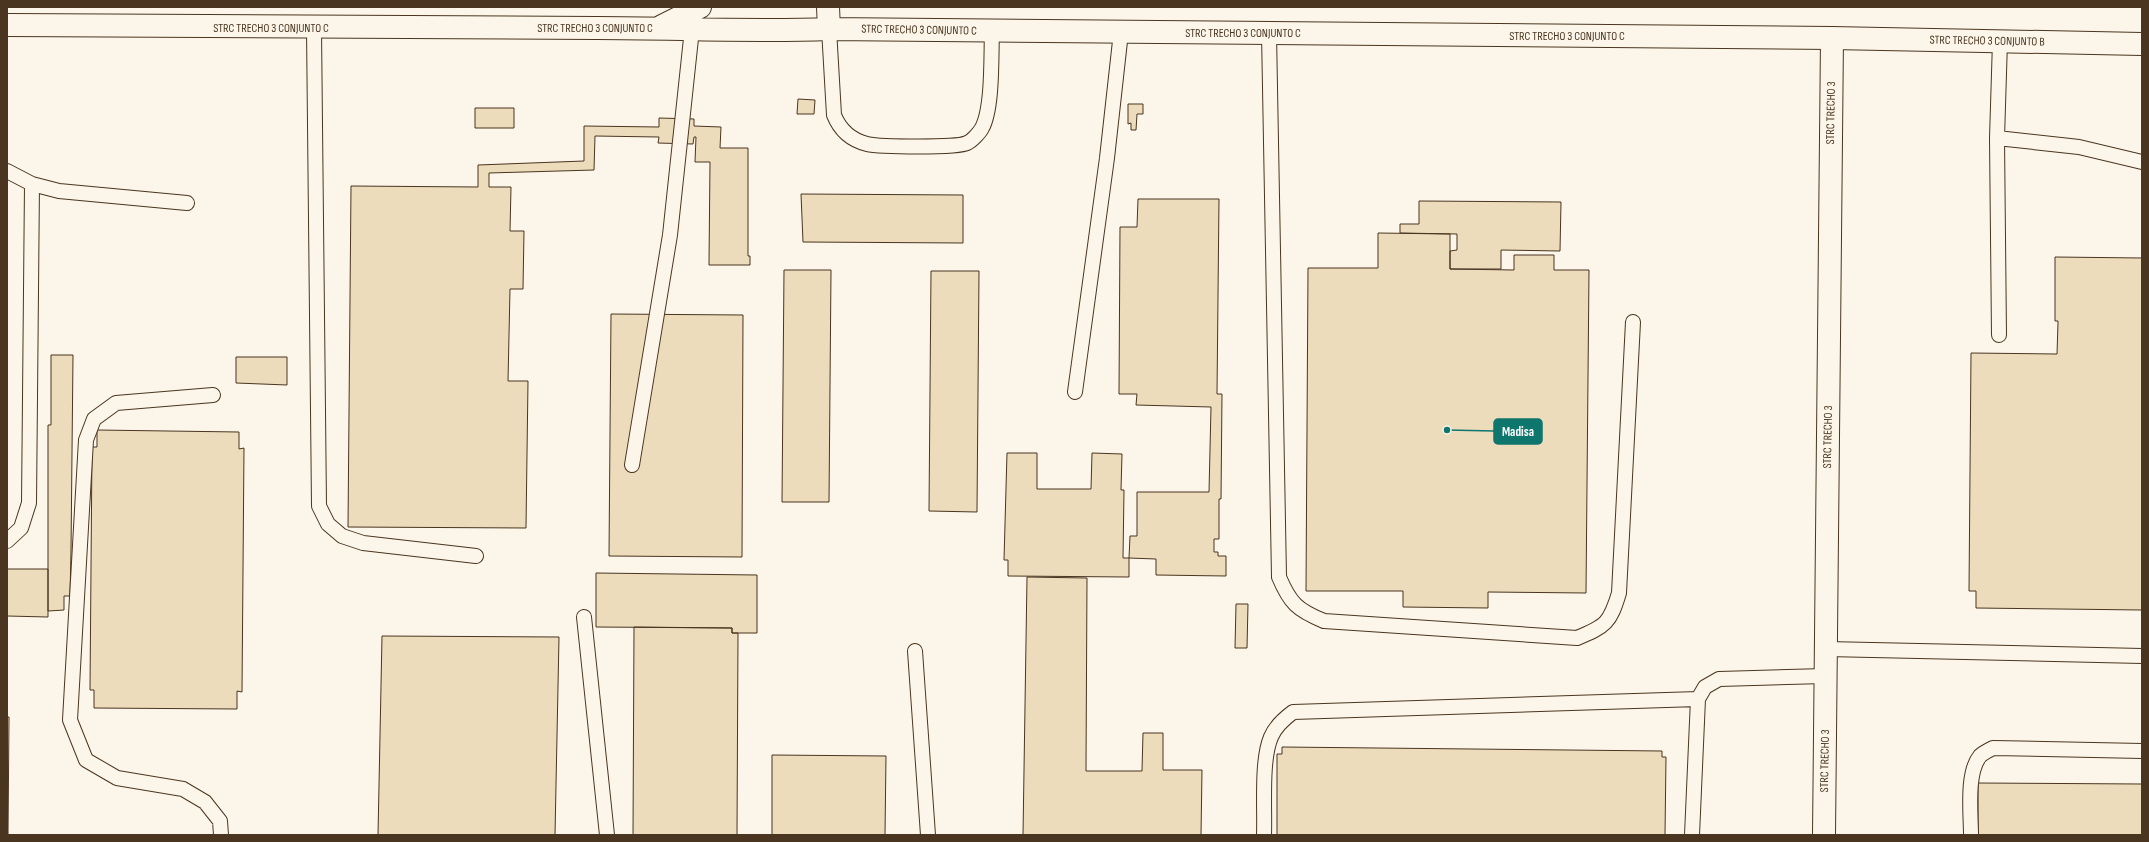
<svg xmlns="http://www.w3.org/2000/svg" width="2149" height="842" viewBox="0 0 2149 842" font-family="'Sofia Sans Condensed',sans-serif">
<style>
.building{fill:#ecdcbc;stroke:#4a3520}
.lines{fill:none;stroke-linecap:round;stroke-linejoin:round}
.service-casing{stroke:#4a3520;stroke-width:16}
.tertiary-casing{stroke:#4a3520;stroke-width:24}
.secondary-casing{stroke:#4a3520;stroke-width:24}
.service{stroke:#fbf6e9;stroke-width:14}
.tertiary{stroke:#fbf6e9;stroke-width:22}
.secondary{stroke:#fbf6e9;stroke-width:22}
.labels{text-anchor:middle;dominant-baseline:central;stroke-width:3;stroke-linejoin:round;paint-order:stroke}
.street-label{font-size:12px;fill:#4a3520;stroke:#fbf6e9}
.leader{fill:none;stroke:#0f766e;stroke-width:1.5}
.callout-dot{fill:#0f766e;stroke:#fbf6e9;stroke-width:1.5}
.callout{fill:#0f766e;stroke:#0f766e;stroke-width:1.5}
.callout-label{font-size:13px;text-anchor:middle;font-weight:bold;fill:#fff}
</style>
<rect width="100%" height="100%" fill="#fbf6e9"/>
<path class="building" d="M798 99 815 100 814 114H797Z
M1128 104H1143V114H1137L1136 130H1131V123L1128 124Z
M475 108H514V128H475Z
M659 118 694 119V126L721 127 720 148H748V256H750V265H709L710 162H695L696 137H694L693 144 658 143 659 137 595 136 594 170 489 173V187H511L510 231H524L523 289H510L508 381H528L526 528 348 527 351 186 478 187V165L584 161V126L659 127Z
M801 194 963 195V243L803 242Z
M1138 199H1219L1217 394H1222L1221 499H1219V539H1214V552H1218V556H1226V576L1156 575V559L1129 558 1130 536H1137V492H1209L1211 407 1136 405 1137 394H1119L1120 227H1137Z
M1419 201 1561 202 1560 251 1501 250V269H1450V251L1457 250V234L1400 233V224H1419Z
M1378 233 1450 234V269L1514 270V255H1554V270H1589L1586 593 1488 592V608L1403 607V591H1306L1308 268H1378Z
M2055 257 2142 258V610L1976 608V591H1969L1971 353 2057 354 2058 323V321H2055Z
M784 270H831L829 502H782Z
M931 271H979L977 512 929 511Z
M611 314 743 315 742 557 609 556Z
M51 355H73L71 552 70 596H64V610L48 611V425H51Z
M236 357H287V385L236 383Z
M97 430 239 432V449L244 448 242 692 237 691V709L94 708V690H90L92 447H97Z
M1007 453H1037V489H1091L1092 453 1122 454 1121 490H1124L1123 558H1129V577L1008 576V560H1004Z
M7 569H48V617L7 616Z
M596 573 757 575V633H732V628L596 627Z
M1027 577 1087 578 1086 771H1142L1143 733H1163V770H1202L1201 835H1023Z
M1236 604H1248L1247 648H1235Z
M634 627 732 628V633H738L737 835H633Z
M382 636 559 637 555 835H378Z
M7 717H9L8 835H7Z
M1282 747 1662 751V757H1666L1665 835H1277V754H1282Z
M772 755 886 756 885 835H772Z
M1978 783 2142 784V835H1978Z"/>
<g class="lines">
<defs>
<path id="service" d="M314 29 319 506 328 524 342 536 363 543 476 556
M829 29 834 115C840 130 851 140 867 144 880 147 957 148 967 143 972 141 980 132 982 128 993 108 991 55 992 31
M1269 33 1279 577C1290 603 1297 610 1324 621L1577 638C1606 626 1610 623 1619 593L1633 322
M1997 138 2079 147 2142 162
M7 171 32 184 59 191 187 203
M1999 335 1997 138 2000 41
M1075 392 1107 158 1121 32
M213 395 116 403 94 419 86 440 70 720 86 760 117 778 183 789 205 802 220 821 221 835
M632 465 670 235 692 29
M7 541 21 528 29 503 32 184
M584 617 607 835
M1826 649 2142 656
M915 651 928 835
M1264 835C1265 808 1261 760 1271 737 1275 727 1285 718 1293 712L1698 699
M1692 835 1698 699 1705 687 1719 679 1825 676
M1971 835C1971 814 1966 773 1980 756 1983 753 1989 750 1993 748L2142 751"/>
<path id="tertiary" d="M1824 835 1832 38"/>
<path id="secondary" d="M828 7 829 29
M7 25C204 27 401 28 597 28 675 28 751 32 829 29L1832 38 2142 44
M662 26 700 7"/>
</defs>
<use href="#service" class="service-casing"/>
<use href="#tertiary" class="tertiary-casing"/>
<use href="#secondary" class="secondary-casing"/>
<use href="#service" class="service"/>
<use href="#tertiary" class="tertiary"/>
<use href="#secondary" class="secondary"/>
</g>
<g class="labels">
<g class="street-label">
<text x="271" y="28">STRC TRECHO 3 CONJUNTO C</text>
<text x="595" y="28">STRC TRECHO 3 CONJUNTO C</text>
<text transform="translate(919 30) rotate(1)">STRC TRECHO 3 CONJUNTO C</text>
<text x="1243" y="33">STRC TRECHO 3 CONJUNTO C</text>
<text x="1567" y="36">STRC TRECHO 3 CONJUNTO C</text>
<text transform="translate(1987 41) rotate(1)">STRC TRECHO 3 CONJUNTO B</text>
<text transform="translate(1831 113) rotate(-89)">STRC TRECHO 3</text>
<text transform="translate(1828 437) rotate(-89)">STRC TRECHO 3</text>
<text transform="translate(1825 761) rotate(-89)">STRC TRECHO 3</text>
</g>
</g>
<path class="leader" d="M1447 430L1494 431"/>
<circle class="callout-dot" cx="1447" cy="430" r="4"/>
<rect class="callout" x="1494" y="419" width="48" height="25" rx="4"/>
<g class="callout-label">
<text x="1518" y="436">Madisa</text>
</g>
<rect width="2149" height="842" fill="none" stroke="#4a3520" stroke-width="16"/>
</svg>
